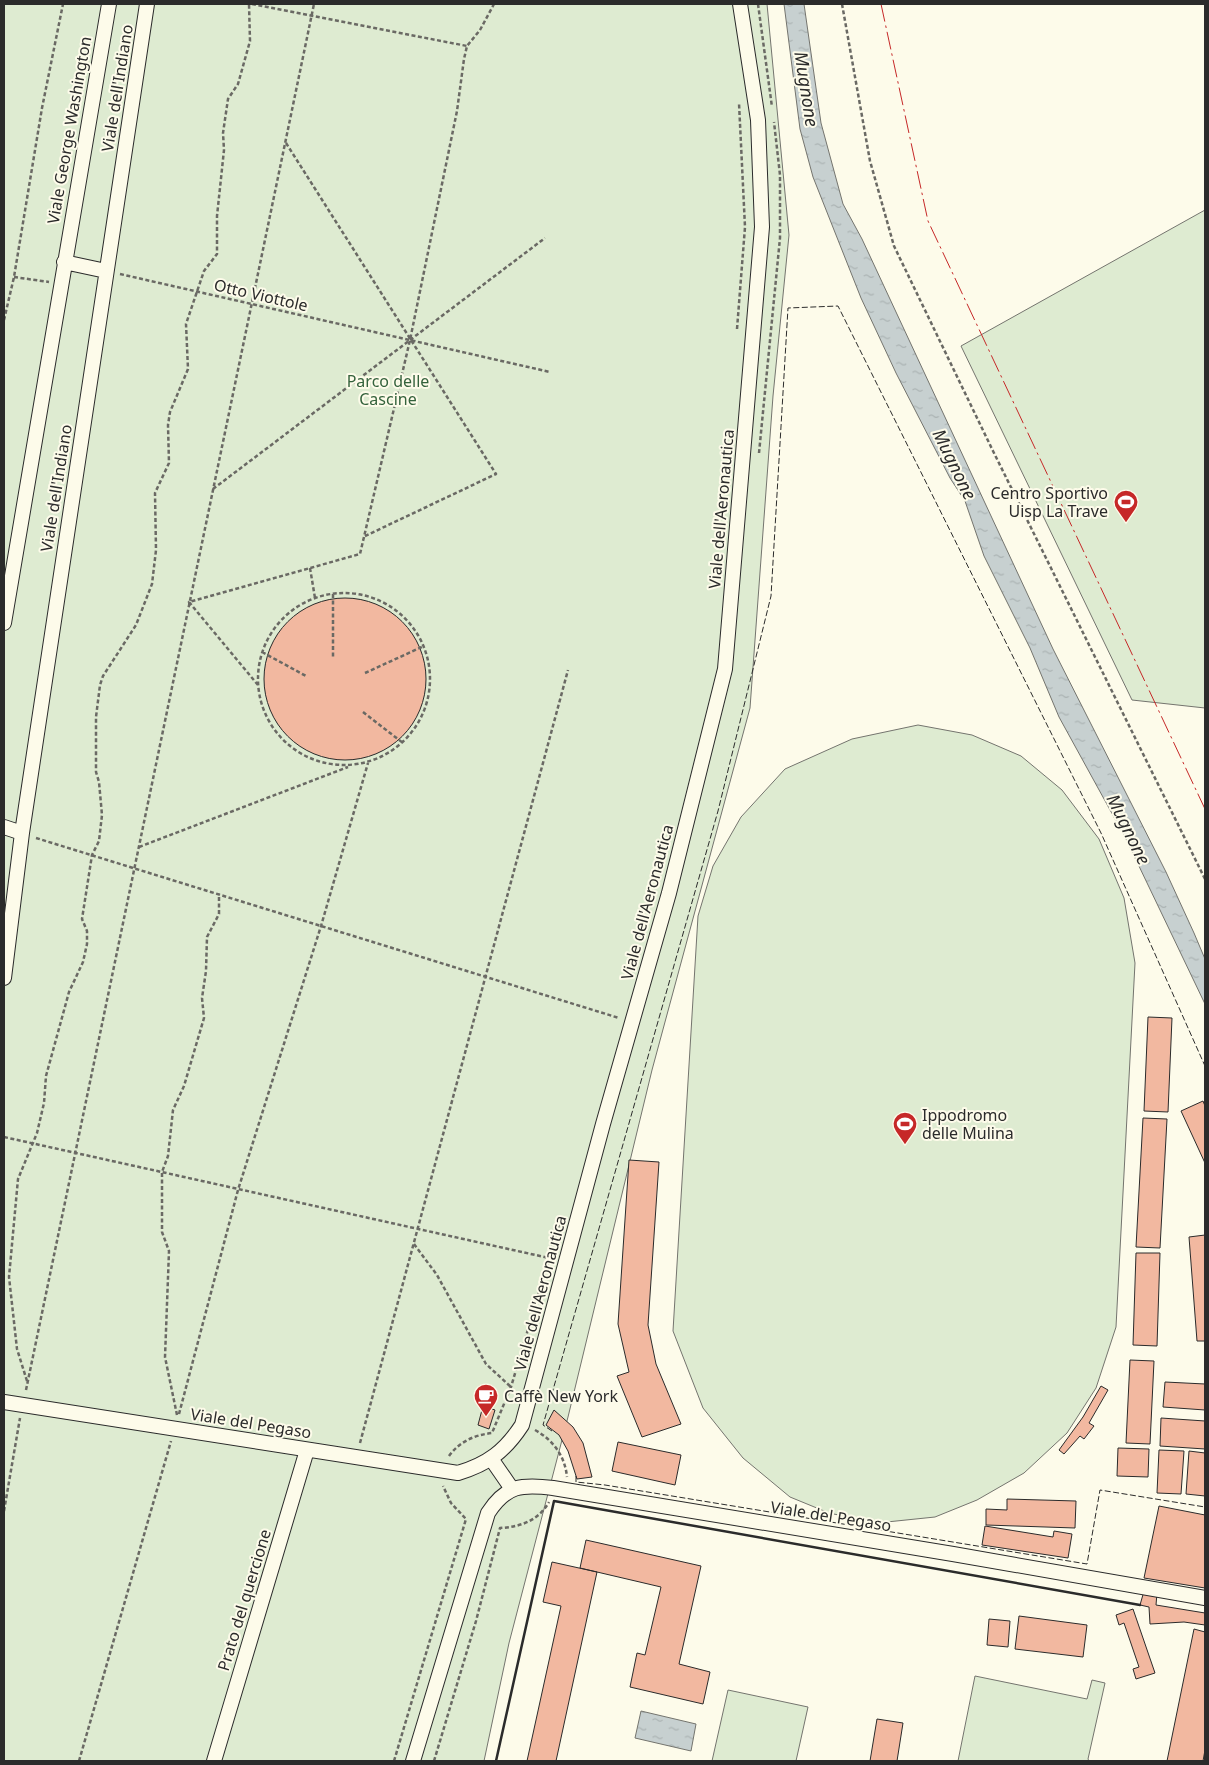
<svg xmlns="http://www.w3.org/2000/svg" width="1209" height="1765" viewBox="0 0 1209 1765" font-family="'Noto Sans',sans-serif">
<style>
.green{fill:#deebd1;stroke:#74746e}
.plaza{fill:url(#plaza-grid);stroke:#74746e}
.water{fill:url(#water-ripples);stroke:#74746e}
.building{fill:#f2b8a0;stroke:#2b2b2b}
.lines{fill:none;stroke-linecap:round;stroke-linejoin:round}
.street-casing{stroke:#2b2b2b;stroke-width:16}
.path{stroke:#6a6964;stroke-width:2.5;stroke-dasharray:4 2.5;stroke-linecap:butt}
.street{stroke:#fdfbea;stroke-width:14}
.fence{stroke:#2b2b2b;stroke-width:1;stroke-dasharray:6 2.5;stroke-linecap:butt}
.wall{stroke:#2b2b2b;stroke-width:2.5}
.power{stroke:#c62828;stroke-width:1;stroke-dasharray:18 4 2.5 4;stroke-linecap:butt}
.labels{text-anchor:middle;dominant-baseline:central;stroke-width:4;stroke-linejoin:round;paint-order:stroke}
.street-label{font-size:16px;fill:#2b2b2b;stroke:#fdfbea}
.park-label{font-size:16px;fill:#34623c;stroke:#fdfbea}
.poi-label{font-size:16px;fill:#2b2b2b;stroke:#fdfbea;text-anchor:start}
.water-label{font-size:18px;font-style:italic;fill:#2b2b2b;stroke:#fdfbea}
</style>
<defs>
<pattern id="plaza-grid" width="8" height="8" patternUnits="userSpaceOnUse" patternTransform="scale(1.25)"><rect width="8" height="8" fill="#eceadb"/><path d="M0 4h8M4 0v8" fill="none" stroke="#cbc9bc"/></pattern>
<pattern id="water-ripples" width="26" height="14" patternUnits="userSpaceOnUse" patternTransform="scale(1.25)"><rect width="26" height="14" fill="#c7d0d0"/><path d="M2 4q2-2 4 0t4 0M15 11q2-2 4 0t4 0" fill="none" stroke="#abb3b3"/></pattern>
</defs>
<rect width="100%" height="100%" fill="#fdfbea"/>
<path class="green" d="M4 4H767L789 235 773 396 750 708 652 1070 568 1417 509 1643 484 1761H4Z
M1205 210V708L1132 700 961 346Z
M918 725 972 735 1021 756 1062 790 1099 839 1124 898 1135 963 1116 1327 1096 1388 1067 1433 1024 1473 977 1500 935 1517 877 1523 829 1513 790 1497 743 1458 703 1408 673 1331 698 916 713 866 741 817 785 769 852 739Z
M975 1676 1087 1699 1092 1680 1105 1683 1088 1759 1089 1761H958Z
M728 1690 808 1707 796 1761H712Z"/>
<path class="plaza" d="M342 657 361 667 369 682 370 697 363 712 306 676 311 668 321 660Z"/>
<path class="water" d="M784 4H804L821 123 843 204 862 239 1053 649 1166 872 1194 933 1205 959V1004L1126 839 1059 717 1030 648 984 556 965 501 950 478 896 373 861 298 813 177 800 129Z
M641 1711 696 1724 691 1751 635 1738Z"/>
<path class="building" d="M264 679a81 81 0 1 1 162 0a81 81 0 1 1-162 0Z
M1148 1017 1172 1018 1168 1112 1144 1111Z
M1203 1101 1205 1106V1163L1181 1111Z
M1143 1118 1167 1119 1160 1248 1136 1247Z
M629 1160 659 1162 648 1325 656 1364 681 1424 642 1437 617 1376 629 1372 618 1324Z
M1205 1235V1341H1197L1189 1237Z
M1136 1253H1160L1157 1346 1133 1345Z
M1130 1360 1154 1361 1150 1444 1126 1443Z
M1165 1382 1205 1384V1410L1163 1407Z
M1101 1386 1108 1390 1089 1423 1094 1426 1084 1439 1080 1436 1064 1454 1059 1450 1083 1417Z
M483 1406 495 1410 489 1429 478 1425Z
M554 1410 573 1427 583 1443 592 1477 577 1479 568 1451 559 1435 546 1425Z
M1161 1418 1205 1421V1449L1160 1446Z
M618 1442 681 1455 675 1485 612 1471Z
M1118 1448 1149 1449 1148 1477 1117 1476Z
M1159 1450 1184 1451 1181 1494 1157 1493Z
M1189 1451 1205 1453V1496L1186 1494Z
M1007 1499 1076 1501 1075 1528 986 1525V1509L1007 1510Z
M1159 1506 1205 1515V1588L1144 1578Z
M985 1526 1053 1537 1054 1531 1072 1534 1068 1558 982 1545Z
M586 1540 701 1566 679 1664 710 1672 703 1704 630 1687 637 1653 645 1655 661 1587 580 1568Z
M552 1562 597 1572 556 1761H527L561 1606 543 1602Z
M1144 1591 1157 1593 1156 1605 1205 1613V1625L1184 1622 1150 1624 1149 1607 1140 1605Z
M1133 1609 1155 1673 1136 1679 1133 1669 1139 1667 1124 1623 1119 1625 1116 1615Z
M1019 1616 1087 1625 1083 1657 1015 1649Z
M989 1619 1010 1621 1008 1647 987 1645Z
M1194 1629 1205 1632V1750L1203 1761H1167Z
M877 1719 903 1723 897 1761H870Z"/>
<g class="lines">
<defs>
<path id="street" d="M64 262 106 271
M4 623 109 4
M4 827 22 833
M4 978 22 833 147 4
M4 1402 458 1473C488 1464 505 1451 522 1425L603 1124 669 893 725 669 762 227 758 120 740 4
M492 1460 512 1489
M214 1761 307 1450
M413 1761 488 1513C506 1485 522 1484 553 1488L953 1554 1205 1598"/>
</defs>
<use href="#street" class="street-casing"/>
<path class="path" d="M252 4 467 46
M758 4 772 107
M842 4 870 161 894 246 993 451 1205 879
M286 143 496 474 363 537
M120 274 550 372
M14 277 49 282
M4 320 14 277 42 108 63 4
M737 329 745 227 739 103
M759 453 780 238V175L774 122
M213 489 545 238
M310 568 315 598
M258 679a86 86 0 1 1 172 0a86 86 0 1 1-172 0Z
M333 594V657
M262 652 306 676
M365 673 424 646
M258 685 189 602 360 554 410 340 457 111 464 59 467 46 480 30 494 4
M363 712 403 743
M36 838 619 1018
M139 847 348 767
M4 1137 549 1258
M414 1244 437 1275 486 1364 511 1387
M27 1381 17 1349 9 1277 18 1179 37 1133 44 1103 46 1076 69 992 83 962 87 944V931L82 919 92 855 99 841 102 815 99 782 96 772V717L100 685 103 676 136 625 152 584 156 550 155 493 169 463 168 425 170 412 188 369 186 324 204 271 217 254V216L224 150 223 133 228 99 238 84 250 41 249 4
M26 1390 314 4
M179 1414 238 1190 321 926 368 763
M177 1415 165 1357 169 1251 162 1232V1172L168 1156 173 1110 184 1086 204 1018 202 998 206 971 207 937 219 914V894
M535 1430C553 1440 565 1456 567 1477
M360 1443 568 670
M449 1456C459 1442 474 1435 492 1433L511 1387 560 1221
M4 1511 20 1418
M79 1761 171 1441
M394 1761 466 1519 451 1503 443 1486
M434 1761 476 1621 500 1528C521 1527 539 1520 549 1502"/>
<use href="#street" class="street"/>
<path class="fence" d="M552 1431 543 1425 718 811 771 596 788 308 838 306 1101 833 1205 1066
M576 1476V1482L605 1485 1087 1564 1100 1490 1205 1507"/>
<path class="wall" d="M496 1761 554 1501 1140 1605"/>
<path class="power" d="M881 4 928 221 1205 809"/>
</g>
<defs>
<symbol id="stadium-pin" viewBox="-11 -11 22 30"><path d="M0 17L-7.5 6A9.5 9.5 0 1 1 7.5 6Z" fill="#c62828" stroke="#fdfbea"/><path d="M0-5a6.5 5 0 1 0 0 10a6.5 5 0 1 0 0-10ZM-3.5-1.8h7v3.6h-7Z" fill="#fff"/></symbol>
<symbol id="cafe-pin" viewBox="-11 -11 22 30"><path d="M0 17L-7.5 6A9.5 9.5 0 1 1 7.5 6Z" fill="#c62828" stroke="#fdfbea"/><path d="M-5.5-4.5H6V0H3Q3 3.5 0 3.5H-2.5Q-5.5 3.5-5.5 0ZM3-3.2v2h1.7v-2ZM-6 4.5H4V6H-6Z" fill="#fff"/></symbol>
</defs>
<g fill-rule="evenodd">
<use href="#stadium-pin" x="1112" y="488" width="28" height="38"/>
<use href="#stadium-pin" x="891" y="1110" width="28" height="38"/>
<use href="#cafe-pin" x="472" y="1382" width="28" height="38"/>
</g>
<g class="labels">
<g class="street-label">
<text transform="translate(117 88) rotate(-81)">Viale dell'Indiano</text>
<text transform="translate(69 130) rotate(-80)">Viale George Washington</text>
<text transform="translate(261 295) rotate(13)">Otto Viottole</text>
<text transform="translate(56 488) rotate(-81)">Viale dell'Indiano</text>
<text transform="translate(721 509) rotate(-85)">Viale dell'Aeronautica</text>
<text transform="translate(647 902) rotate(-75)">Viale dell'Aeronautica</text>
<text transform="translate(540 1293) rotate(-75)">Viale dell'Aeronautica</text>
<text transform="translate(251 1423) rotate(9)">Viale del Pegaso</text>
<text transform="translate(831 1516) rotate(9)">Viale del Pegaso</text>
<text transform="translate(244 1600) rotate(-73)">Prato del quercione</text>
</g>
<g class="park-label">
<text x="388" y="381">Parco delle<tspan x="388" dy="18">Cascine</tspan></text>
</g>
<g class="poi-label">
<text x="1108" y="493" text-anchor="end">Centro Sportivo<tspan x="1108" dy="18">Uisp La Trave</tspan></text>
<text x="922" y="1115">Ippodromo<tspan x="922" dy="18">delle Mulina</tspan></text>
<text x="504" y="1396">Caffè New York</text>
</g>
<g class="water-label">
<text transform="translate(807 89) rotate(81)">Mugnone</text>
<text transform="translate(955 464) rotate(64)">Mugnone</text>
<text transform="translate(1129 829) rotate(64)">Mugnone</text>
</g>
</g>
<rect width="1209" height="1765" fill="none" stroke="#2b2b2b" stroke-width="10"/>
</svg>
